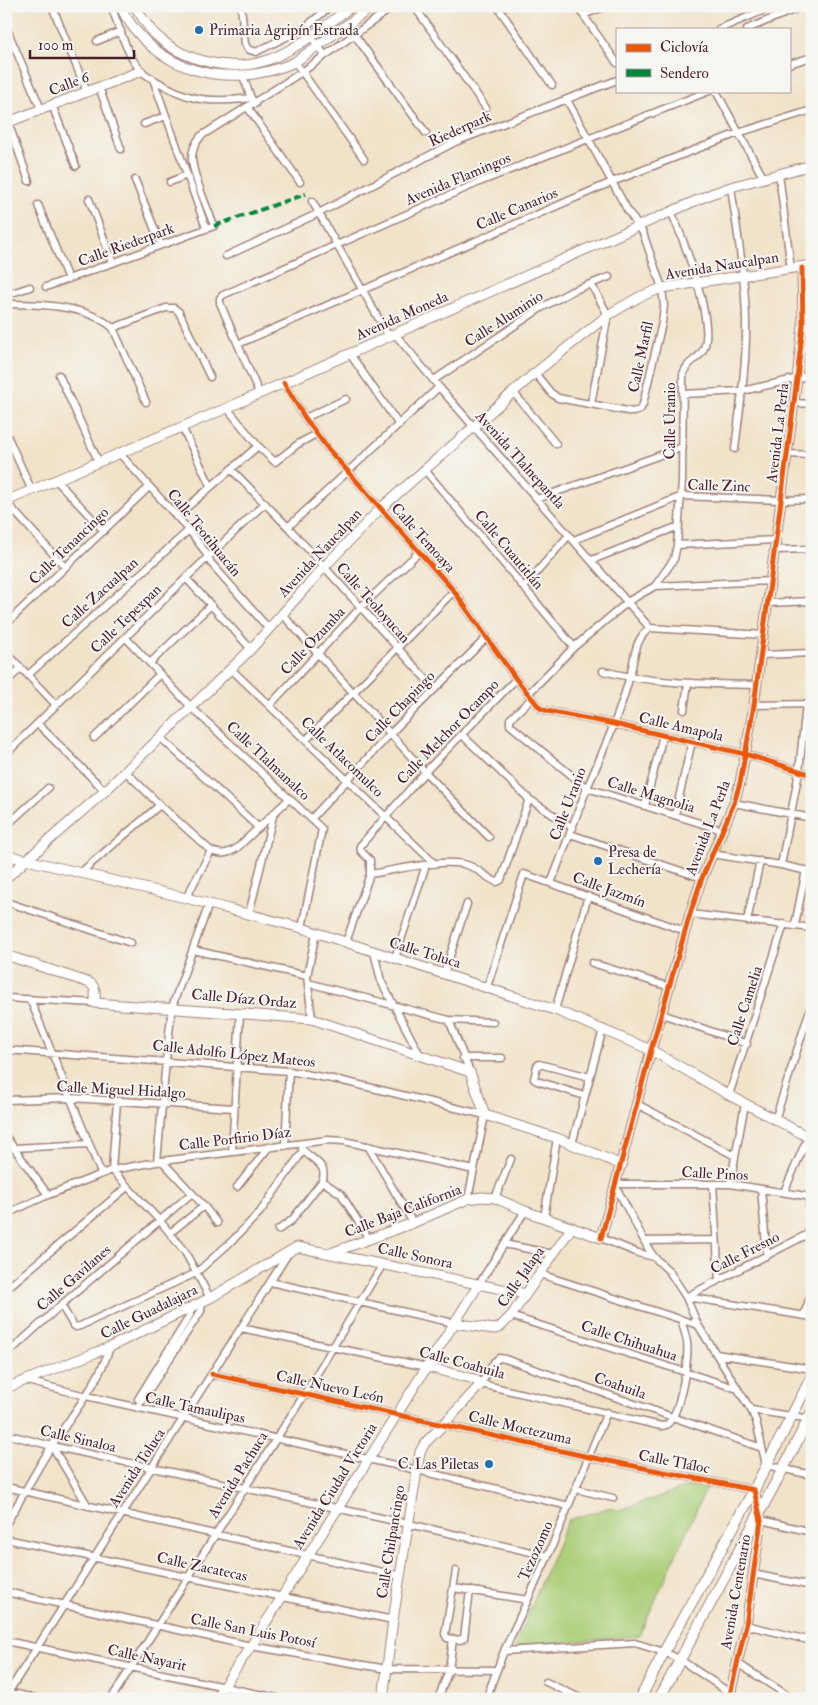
<svg xmlns="http://www.w3.org/2000/svg" width="818" height="1705" viewBox="0 0 818 1705" font-family="'IM FELL Double Pica',serif">
<style>
.green{fill:#abce77;stroke:#7a7651}
.lines{fill:none;stroke-linecap:round;stroke-linejoin:round}
.street-casing{stroke:#9e817a;stroke-width:9}
.secondary-casing{stroke:#9e817a;stroke-width:11}
.primary-casing{stroke:#9e817a;stroke-width:12}
.street{stroke:#fff;stroke-width:6}
.secondary{stroke:#fff;stroke-width:9}
.primary{stroke:#fff;stroke-width:10}
.quiet{stroke:#00873e;stroke-width:4;stroke-dasharray:8 4;stroke-linecap:butt}
.cycleway-casing{stroke:#f6f6f2;stroke-width:8}
.cycleway{stroke:#e8590c;stroke-width:5}
.poi-dot{fill:#1f6fb2;stroke:#f6f6f2;stroke-width:2}
.labels{text-anchor:middle;dominant-baseline:central;stroke-width:4;stroke-linejoin:round;paint-order:stroke}
.poi-label{font-size:15px;fill:#4a1f2b;stroke:#f6f6f2;text-anchor:start}
.street-label{font-size:15px;fill:#4a1f2b;stroke:#f6f6f2}
</style>
<rect width="100%" height="100%" fill="#f6f6f2"/>
<filter id="ink" filterUnits="userSpaceOnUse"><feTurbulence type="fractalNoise" baseFrequency=".02" numOctaves="2"/><feDisplacementMap in="SourceGraphic" scale="10" xChannelSelector="R" yChannelSelector="G"/><feConvolveMatrix kernelMatrix="1 2 1 2 8 2 1 2 1" color-interpolation-filters="sRGB"/></filter>
<filter id="wash" filterUnits="userSpaceOnUse"><feTurbulence type="fractalNoise" baseFrequency=".0096" numOctaves="4" result="noise"/><feDisplacementMap in="SourceGraphic" scale="20" xChannelSelector="R" yChannelSelector="G"/><feGaussianBlur stdDeviation="1.12" result="paint"/><feColorMatrix in="noise" values="0 0 0 0 0 0 0 0 0 0 0 0 0 0 0 0 0 1.4 0 .05"/><feComposite in="paint" operator="in"/></filter>
<g filter="url(#wash)">
<rect width="100%" height="100%" fill="#f1e3c9"/>
<path class="green" d="M702 1482 708 1484 639 1636 514 1647 568 1520 612 1507 616 1511Z"/>
</g>
<g filter="url(#ink)">
<g class="lines">
<defs>
<path id="street" d="M52 6 87 92
M111 6C119 25 128 62 145 74 185 100 204 104 251 98L255 104
M241 6 245 44 248 49 256 52 304 28 331 6
M414 6 486 108
M497 6 552 85
M577 6 617 63
M583 15 606 6
M6 27 41 109
M304 28 325 55
M719 29 774 6
M747 29 803 6
M354 34 426 133
M97 41 121 31
M295 62 364 159
M789 64 812 57
M243 76 251 98
M153 79 206 228
M99 87 121 149
M716 91 764 179
M52 105 76 166
M248 108 300 182
M8 122 29 181
M144 124 166 116
M779 174 791 269
M135 180 161 245
M170 182 187 175
M731 187C737 231 745 275 746 320 747 363 740 406 735 449
M89 199 113 263
M312 201 389 337
M38 205 68 279
M226 256 319 213 455 142 617 80
M46 287 214 226C208 209 192 174 192 158 192 149 196 142 201 136L302 72 394 6
M6 295 30 287
M6 304C40 304 87 305 113 328L146 402
M803 325 812 323
M113 328 166 308H174L179 312 210 377
M395 334 439 387 650 628
M238 344 612 182 738 133 812 110
M350 354 399 425
M535 373 551 393 558 398 633 412 640 410 643 404 662 323 664 306 662 288 643 233 628 211 567 100
M59 375 99 463
M434 380 541 308 572 291 609 277
M284 383 305 418 328 449 454 591 516 679 540 708 547 711 614 724 745 754 812 775
M259 393 220 303V298L223 295 482 181 709 91
M514 393 556 444
M683 394 742 391 812 375
M794 403 812 404
M591 404 608 315 591 284
M227 408 258 446 275 462 298 444 316 434
M305 418 346 399
M182 427 211 487
M6 433 32 491
M120 454 189 530 204 550 211 563 269 629
M788 454 812 455
M231 469 288 527 435 689
M424 469 574 647
M56 480 104 531
M537 499 683 447
M6 502 65 567
M176 517 258 446
M288 527 439 387
M574 540 682 496 781 500 812 499
M677 545 776 540
M775 550 812 549
M592 560 679 526
M186 578 251 649
M655 586 674 559 677 545 682 482 683 374C687 360 700 360 704 348 715 321 683 238 671 211
M524 587 569 535
M768 603 812 601
M282 614 425 772 489 837
M6 624 149 487
M650 628 764 635
M126 638 191 707 322 829 302 928
M6 652 56 705
M761 655 812 653
M150 663 211 605
M231 669 435 864
M603 671C653 684 705 684 757 685
M28 675 189 530
M6 682 21 668
M528 694 574 647 629 601 655 586 771 581
M532 698 510 719V725L587 788 722 830
M270 705 361 607 419 552
M754 705 812 704
M684 710 688 683
M38 724 105 791
M462 735 529 799 573 828
M94 738 160 674
M161 738 259 828
M306 740 454 591
M6 754 186 578 265 503
M125 771 160 805 211 851C221 855 228 854 237 848L289 799
M734 803 812 818
M645 806 663 735
M675 815 692 741
M312 818 390 734 487 637
M6 826 48 788
M570 834 702 878
M712 854 781 865 812 872
M781 865 799 772 806 704
M80 873 160 805
M370 874C396 870 443 858 467 865 480 869 487 879 497 882L501 880 529 799
M551 883C564 851 575 818 588 786 603 751 619 716 629 679 635 661 633 640 650 628
M186 898 211 851
M6 902 131 943
M249 914 273 816
M690 914 812 928
M747 921 760 861
M795 925 806 870
M346 942 370 874V860L361 851 360 846 425 772 516 679
M193 950 307 976
M374 952 381 981 420 1055
M395 958 426 865
M592 963 670 987
M444 974 467 904
M308 983 449 1020 493 1022
M487 987 524 874 685 931
M6 998 95 1003
M30 999 101 1173
M555 1010 588 896
M662 1014 747 1044
M312 1019 307 976 316 933
M449 1020 470 1072
M6 1050 289 1071 343 1081 485 1115 468 1199
M463 1058H502
M729 1095 784 924
M585 1096 537 1081 534 1079 537 1066 539 1064 590 1077
M6 1100 71 1098 234 1108
M117 1101 112 1170 160 1221 185 1252 210 1298
M637 1104 735 1156
M775 1120 812 1003
M6 1137 48 1195
M572 1144 603 1029
M285 1146 289 1071
M368 1146 413 1223
M14 1148 89 1144
M232 1152 240 1013
M162 1161 204 1206 217 1223
M157 1162 166 1060 172 1007 209 904
M322 1181 341 1194 369 1239
M617 1184H730L812 1197
M713 1184 719 1280
M730 1184 745 1104
M237 1187 269 1147
M616 1187 648 1248 654 1257 669 1271 686 1297 698 1325 751 1410 756 1421 766 1465 812 1475
M761 1189 767 1256
M784 1192 808 1137 812 1122
M495 1198 511 1159
M6 1214 48 1195 112 1170 162 1161 328 1140 344 1141 474 1170
M544 1218 557 1138
M278 1230 292 1220 322 1181C329 1164 311 1160 302 1149
M170 1233 204 1206
M601 1238 638 1253 654 1257
M644 1241 716 1240
M504 1244 553 1254
M540 1274 698 1325
M270 1282 454 1323
M479 1284 525 1211
M6 1289 127 1187
M686 1297 808 1234 810 1228 809 1196
M687 1297 812 1317
M61 1305 73 1325 76 1327 80 1326 196 1273 233 1240 260 1212 303 1151
M804 1315 812 1291
M511 1316 738 1389
M681 1319C683 1327 686 1335 687 1342 689 1359 680 1417 666 1425L661 1426 481 1384 494 1362 499 1358 505 1359 762 1448
M241 1328 427 1367
M716 1354 812 1369
M6 1355 61 1305 192 1193
M212 1374 589 1457 754 1490
M27 1381 86 1396 417 1470 569 1506
M138 1399 190 1315 191 1307
M137 1408 201 1311 202 1302
M751 1410 811 1419
M6 1434 52 1446 409 1524 548 1556
M52 1446 88 1506
M6 1487 400 1576
M576 1489 613 1498
M761 1520 812 1532
M6 1524C22 1498 36 1470 53 1444 73 1413 99 1383 110 1347
M6 1539 393 1620
M456 1571 445 1634 447 1638 460 1640 464 1638 470 1590
M753 1574 812 1586
M454 1588 528 1600
M6 1592 251 1646 387 1669 497 1670
M746 1625 812 1641
M6 1641 282 1699
M504 1651 635 1643 664 1652 679 1659 730 1693
M737 1663 793 1699
M546 1682 582 1699
M8 1692 38 1699
M6 1696 288 1254
M111 1699 304 1395 383 1264
M438 1699 449 1670 453 1639
M486 1699 504 1651 548 1556 607 1412"/>
<path id="secondary" d="M120 6C153 73 230 91 295 62L373 6
M135 6C142 17 148 29 158 37 185 61 230 72 265 61 297 50 325 26 352 6
M6 123 141 71
M6 501 227 408 711 194 731 187 812 165
M6 855 186 898 302 928 555 1010 651 1050 729 1095 812 1139
M6 878 105 791 251 649 324 567 380 509 535 373 608 315 639 297 662 288 812 265
M6 955 90 983C97 988 95 995 95 1003L312 1019 470 1072 485 1115 557 1138 622 1165
M331 1253 413 1223 468 1199 482 1197 495 1198 525 1211 601 1238 651 1050 690 914 702 878 734 803 740 783 754 705 797 379 803 325 802 268
M454 1323 493 1329 499 1328 511 1316 572 1227
M6 1388 110 1347 210 1298 297 1247 526 1294
M215 1699 251 1646 479 1284
M383 1699 393 1620 420 1452 425 1443 444 1424 481 1384 474 1379 427 1367
M729 1699 746 1625 761 1520 754 1490"/>
<path id="primary" d="M640 1699 664 1652 754 1490 812 1376
M659 1699 783 1469 812 1412"/>
</defs>
<use href="#street" class="street-casing"/>
<use href="#secondary" class="secondary-casing"/>
<use href="#primary" class="primary-casing"/>
<use href="#street" class="street"/>
<use href="#secondary" class="secondary"/>
<use href="#primary" class="primary"/>
<path class="quiet" d="M214 226 306 194"/>
<defs>
<path id="cycleway" d="M284 383 305 418 328 449 454 591 516 679 540 708 547 711 614 724 745 754 812 775
M601 1238 651 1050 690 914 702 878 734 803 740 783 754 705 797 379 803 325 802 268
M212 1374 589 1457 754 1490 761 1520 746 1625 729 1699"/>
</defs>
<use href="#cycleway" class="cycleway-casing"/>
<use href="#cycleway" class="cycleway"/>
</g>
</g>
<g class="poi-dot">
<circle cx="199" cy="30" r="5"/>
<circle cx="598" cy="861" r="5"/>
<circle cx="489" cy="1464" r="5"/>
</g>
<g class="labels">
<g class="poi-label">
<text x="209" y="30">Primaria Agripín Estrada</text>
<text x="608" y="852">Presa de<tspan x="608" dy="17">Lechería</tspan></text>
<text x="479" y="1464" text-anchor="end">C. Las Piletas</text>
</g>
<g class="street-label">
<text transform="translate(69 84) rotate(-21)">Calle 6</text>
<text transform="translate(460 129) rotate(-24)">Riederpark</text>
<text transform="translate(458 179) rotate(-23)">Avenida Flamingos</text>
<text transform="translate(517 209) rotate(-23)">Calle Canarios</text>
<text transform="translate(126 245) rotate(-20)">Calle Riederpark</text>
<text transform="translate(722 266) rotate(-9)">Avenida Naucalpan</text>
<text transform="translate(402 316) rotate(-24)">Avenida Moneda</text>
<text transform="translate(504 319) rotate(-33)">Calle Aluminio</text>
<text transform="translate(641 357) rotate(-78)">Calle Marfil</text>
<text transform="translate(670 421) rotate(-90)">Calle Uranio</text>
<text transform="translate(778 433) rotate(-83)">Avenida La Perla</text>
<text transform="translate(520 460) rotate(48)">Avenida Tlalnepantla</text>
<text transform="translate(719 486) rotate(2)">Calle Zinc</text>
<text transform="translate(204 533) rotate(51)">Calle Teotihuacán</text>
<text transform="translate(423 538) rotate(48)">Calle Temoaya</text>
<text transform="translate(69 546) rotate(-44)">Calle Tenancingo</text>
<text transform="translate(509 550) rotate(50)">Calle Cuautitlán</text>
<text transform="translate(320 553) rotate(-47)">Avenida Naucalpan</text>
<text transform="translate(100 593) rotate(-42)">Calle Zacualpan</text>
<text transform="translate(373 603) rotate(48)">Calle Teoloyucan</text>
<text transform="translate(126 619) rotate(-44)">Calle Tepexpan</text>
<text transform="translate(313 641) rotate(-47)">Calle Ozumba</text>
<text transform="translate(400 707) rotate(-46)">Calle Chapingo</text>
<text transform="translate(681 727) rotate(13)">Calle Amapola</text>
<text transform="translate(448 732) rotate(-46)">Calle Melchor Ocampo</text>
<text transform="translate(342 757) rotate(44)">Calle Atlacomulco</text>
<text transform="translate(268 761) rotate(43)">Calle Tlalmanalco</text>
<text transform="translate(651 795) rotate(17)">Calle Magnolia</text>
<text transform="translate(568 804) rotate(-69)">Calle Uranio</text>
<text transform="translate(708 828) rotate(-69)">Avenida La Perla</text>
<text transform="translate(609 890) rotate(20)">Calle Jazmín</text>
<text transform="translate(425 953) rotate(17)">Calle Toluca</text>
<text transform="translate(244 999) rotate(5)">Calle Díaz Ordaz</text>
<text transform="translate(745 1006) rotate(-72)">Calle Camelia</text>
<text transform="translate(234 1054) rotate(6)">Calle Adolfo López Mateos</text>
<text transform="translate(121 1090) rotate(3)">Calle Miguel Hidalgo</text>
<text transform="translate(235 1139) rotate(-7)">Calle Porfirio Díaz</text>
<text transform="translate(715 1174) rotate(3)">Calle Pinos</text>
<text transform="translate(403 1211) rotate(-21)">Calle Baja California</text>
<text transform="translate(745 1253) rotate(-27)">Calle Fresno</text>
<text transform="translate(415 1256) rotate(12)">Calle Sonora</text>
<text transform="translate(521 1277) rotate(-55)">Calle Jalapa</text>
<text transform="translate(74 1278) rotate(-41)">Calle Gavilanes</text>
<text transform="translate(149 1312) rotate(-26)">Calle Guadalajara</text>
<text transform="translate(629 1341) rotate(18)">Calle Chihuahua</text>
<text transform="translate(462 1363) rotate(15)">Calle Coahuila</text>
<text transform="translate(620 1386) rotate(19)">Coahuila</text>
<text transform="translate(330 1387) rotate(12)">Calle Nuevo León</text>
<text transform="translate(195 1408) rotate(12)">Calle Tamaulipas</text>
<text transform="translate(520 1428) rotate(13)">Calle Moctezuma</text>
<text transform="translate(78 1439) rotate(13)">Calle Sinaloa</text>
<text transform="translate(674 1462) rotate(11)">Calle Tláloc</text>
<text transform="translate(137 1468) rotate(-57)">Avenida Toluca</text>
<text transform="translate(238 1475) rotate(-58)">Avenida Pachuca</text>
<text transform="translate(335 1486) rotate(-58)">Avenida Ciudad Victoria</text>
<text transform="translate(391 1542) rotate(-81)">Calle Chilpancingo</text>
<text transform="translate(536 1551) rotate(-66)">Tezozomo</text>
<text transform="translate(202 1567) rotate(12)">Calle Zacatecas</text>
<text transform="translate(736 1592) rotate(-80)">Avenida Centenario</text>
<text transform="translate(253 1631) rotate(11)">Calle San Luis Potosí</text>
<text transform="translate(147 1658) rotate(12)">Calle Nayarit</text>
</g>
</g>
<rect width="818" height="1705" fill="none" stroke="#f6f6f2" stroke-width="25"/>
<rect x="616" y="28" width="175" height="65" fill="#f6f6f2" stroke="#b1a0a2"/>
<rect x="626" y="44" width="25" height="8" fill="#e8590c" stroke="#b1a0a2"/>
<text x="660" y="52" font-size="15" fill="#4a1f2b">Ciclovía</text>
<rect x="626" y="69" width="25" height="8" fill="#00873e" stroke="#b1a0a2"/>
<text x="660" y="78" font-size="15" fill="#4a1f2b">Sendero</text>
<path d="M30 50v8h104v-8" fill="none" stroke="#4a1f2b" stroke-width="2.5"/>
<text x="38" y="50" font-size="15" fill="#4a1f2b" stroke="#f6f6f2" stroke-width="4" paint-order="stroke">100 m</text>
</svg>
